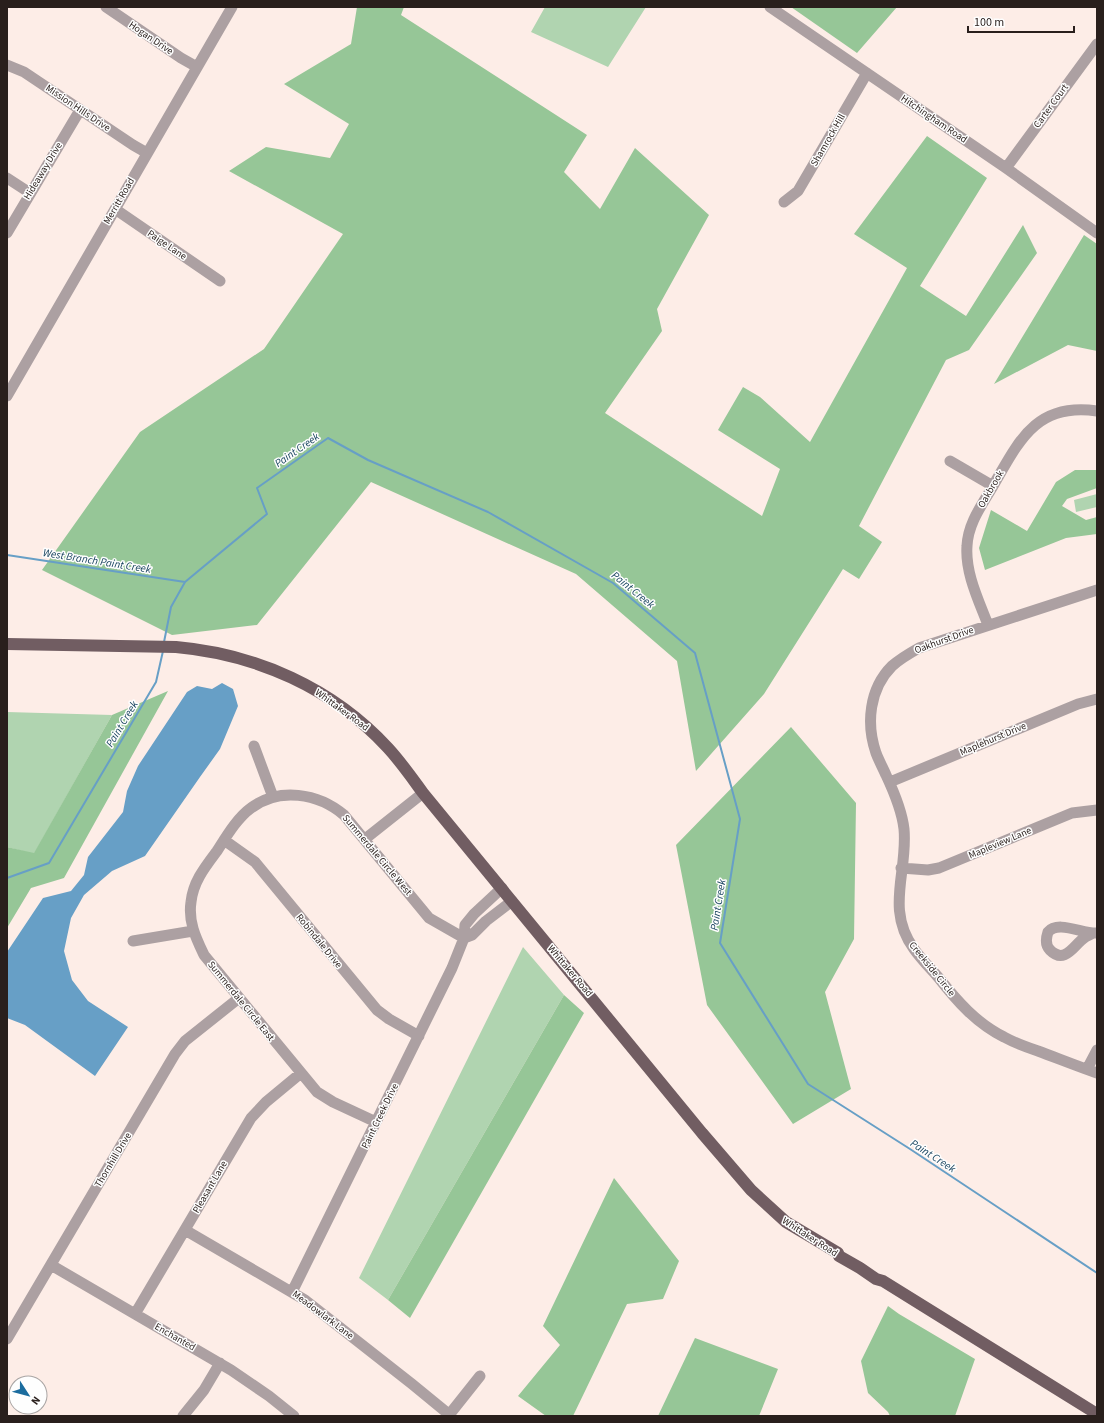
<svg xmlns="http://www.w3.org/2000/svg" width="1104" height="1423" viewBox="0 0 1104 1423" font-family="'Source Sans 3',sans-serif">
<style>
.green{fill:#b0d4b0}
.forest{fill:#96c697}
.water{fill:#679fc6}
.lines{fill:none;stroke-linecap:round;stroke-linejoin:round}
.stream{stroke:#679fc6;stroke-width:2}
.minor{stroke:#aca0a2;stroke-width:11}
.major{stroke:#715d62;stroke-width:12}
.labels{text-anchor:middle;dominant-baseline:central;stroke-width:3;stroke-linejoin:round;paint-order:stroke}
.street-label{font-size:10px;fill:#291f1c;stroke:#fefefe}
.water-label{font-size:11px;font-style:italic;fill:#113e5a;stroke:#fefefe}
</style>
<rect width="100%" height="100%" fill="#fdede7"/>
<path class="green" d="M545 7H646L608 67 531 32Z
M1097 494V507L1076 512 1074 500Z
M7 712 112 715 34 854 7 847Z
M523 947 564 995 388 1300 359 1278Z"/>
<path class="forest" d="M357 7H404L401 15 587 135 564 172 600 209 635 148 709 215 657 309 662 331 605 413 762 516 780 469 718 430 743 387 760 397 810 442 907 268 854 234 927 136 987 178 920 286 966 316 1023 225 1037 253 969 350 946 360 859 526 882 542 859 579 843 569 764 694 696 771 677 661 576 574 371 482 257 625 172 635 42 570 140 432 264 349 343 234 229 171 266 147 330 158 349 124 284 84 351 44Z
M791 7H897L857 53Z
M1084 235 1097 244V351L1068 345 994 384Z
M1075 470H1097V488L1067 499 1062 506 1086 520 1097 517V534L1066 538 985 570 979 548 991 510 1027 531 1056 482Z
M168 691 64 878 31 888 7 928V847L34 853 112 715Z
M791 727 856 803 854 939 825 992 851 1089 793 1124 707 1005 676 845Z
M564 995 584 1013 410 1318 388 1300Z
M614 1178 679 1261 663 1299 627 1304 573 1416H546L518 1396 560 1345 543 1326Z
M888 1306 899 1314 975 1359 955 1416H890L888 1412 868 1393 861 1361Z
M695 1338 778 1369 759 1416H658Z"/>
<path class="water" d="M222 683 233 689 238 706 220 749 200 777 145 856 112 871 84 895 71 918 64 951 72 980 88 1001 128 1027 95 1076 25 1025 7 1018V952L43 898 71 891 84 875 88 857 123 812 127 791 138 766 187 692 197 686 212 689Z"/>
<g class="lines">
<path class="stream" d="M7 555 185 582
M164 642 171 607 185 582 267 514 257 488 328 438 368 460 488 512 613 583 695 653 740 819 720 943 808 1084 910 1149 1097 1273
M7 878 49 863 156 682 163 651"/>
<path class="minor" d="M106 7 181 58 197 67
M770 7 1006 168 1097 233
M7 65 24 72 133 145 147 153
M1006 168 1097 44
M7 178 30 193
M784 202 798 191 867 73
M115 209 220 281
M7 233 80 110
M7 396 232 7
M950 461 993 486
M1097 590 919 648C910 653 900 659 892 666 869 689 866 724 876 753 879 761 883 768 886 775 894 792 902 811 904 829 908 872 885 909 914 949 921 959 930 968 938 977 957 1001 976 1023 1004 1037 1015 1043 1026 1047 1038 1051 1057 1058 1077 1066 1097 1073
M988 625C979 601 965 573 967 546 968 523 982 505 993 486 1019 441 1036 402 1097 411
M254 746 273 797
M890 782 1078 704 1097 699
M365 839 423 793
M224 840 255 862 377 1010 389 1019 419 1036
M901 868 928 870 939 868 1072 813 1097 810
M1093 933C1090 935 1086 936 1084 938 1074 945 1065 965 1050 950 1045 945 1046 938 1048 932 1058 920 1083 934 1097 933
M464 938 472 935 486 921 512 901
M133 941 193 931
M1087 1069 1097 1050
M376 1122 333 1102 317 1092 204 955C196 938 188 922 191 902 193 882 205 867 217 851 226 837 237 818 251 808 279 787 318 793 344 815L429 918 464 938
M185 1230 305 1300 412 1384 451 1416
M51 1265 231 1370 269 1396 294 1416
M292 1292 452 968 464 938 465 925 474 914 502 888
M135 1314 251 1118 266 1102 301 1073
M7 1339 175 1054 185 1041 239 998
M449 1415 480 1376
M183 1416 204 1390 220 1363"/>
<path class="major" d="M7 644 176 647C256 654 333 688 388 748 401 762 412 778 423 793L702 1133 751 1190 786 1222 838 1253 839 1256 860 1268 876 1279 883 1281 1097 1414"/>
</g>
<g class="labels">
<g class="street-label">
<text transform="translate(151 38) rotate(34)">Hogan Drive</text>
<text transform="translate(1051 106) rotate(-54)">Carter Court</text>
<text transform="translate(78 108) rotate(34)">Mission Hills Drive</text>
<text transform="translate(934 119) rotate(34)">Hitchingham Road</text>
<text transform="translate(828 140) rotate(-60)">Shamrock Hill</text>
<text transform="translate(43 171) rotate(-59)">Hideaway Drive</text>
<text transform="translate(119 201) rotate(-60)">Merritt Road</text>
<text transform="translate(167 245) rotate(34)">Paige Lane</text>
<text transform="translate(991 489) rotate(-60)">Oakbrook</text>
<text transform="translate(944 640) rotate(-20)">Oakhurst Drive</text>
<text transform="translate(342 710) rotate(36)">Whittaker Road</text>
<text transform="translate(993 739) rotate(-23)">Maplehurst Drive</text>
<text transform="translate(1000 843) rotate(-23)">Mapleview Lane</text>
<text transform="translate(377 855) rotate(50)">Summerdale Circle West</text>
<text transform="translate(319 941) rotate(51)">Robindale Drive</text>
<text transform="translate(932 969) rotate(51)">Creekside Circle</text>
<text transform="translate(570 971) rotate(50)">Whittaker Road</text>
<text transform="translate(241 1001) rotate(51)">Summerdale Circle East</text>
<text transform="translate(380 1116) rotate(-64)">Paint Creek Drive</text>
<text transform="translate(113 1160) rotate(-59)">Thornhill Drive</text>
<text transform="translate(210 1187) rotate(-60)">Pleasant Lane</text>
<text transform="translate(810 1237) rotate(33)">Whittaker Road</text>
<text transform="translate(323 1315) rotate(37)">Meadowlark Lane</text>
<text transform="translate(175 1337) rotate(30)">Enchanted</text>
</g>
<g class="water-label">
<text transform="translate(297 450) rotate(-35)">Paint Creek</text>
<text transform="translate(97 561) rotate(9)">West Branch Paint Creek</text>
<text transform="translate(633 590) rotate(39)">Paint Creek</text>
<text transform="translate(122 724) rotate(-59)">Paint Creek</text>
<text transform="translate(718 905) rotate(-81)">Paint Creek</text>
<text transform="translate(933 1156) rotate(33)">Paint Creek</text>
</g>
</g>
<rect width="1104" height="1423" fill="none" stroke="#291f1c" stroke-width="16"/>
<g transform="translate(28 1395) rotate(126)"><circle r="19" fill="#fefefe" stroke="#a9a5a4"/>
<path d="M0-3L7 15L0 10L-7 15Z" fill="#1b6c9e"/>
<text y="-6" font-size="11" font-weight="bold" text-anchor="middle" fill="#291f1c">N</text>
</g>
<path d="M968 26v6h106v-6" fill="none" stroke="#291f1c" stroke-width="2"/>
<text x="974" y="26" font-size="12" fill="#291f1c" stroke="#fefefe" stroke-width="3" paint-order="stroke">100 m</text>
</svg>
